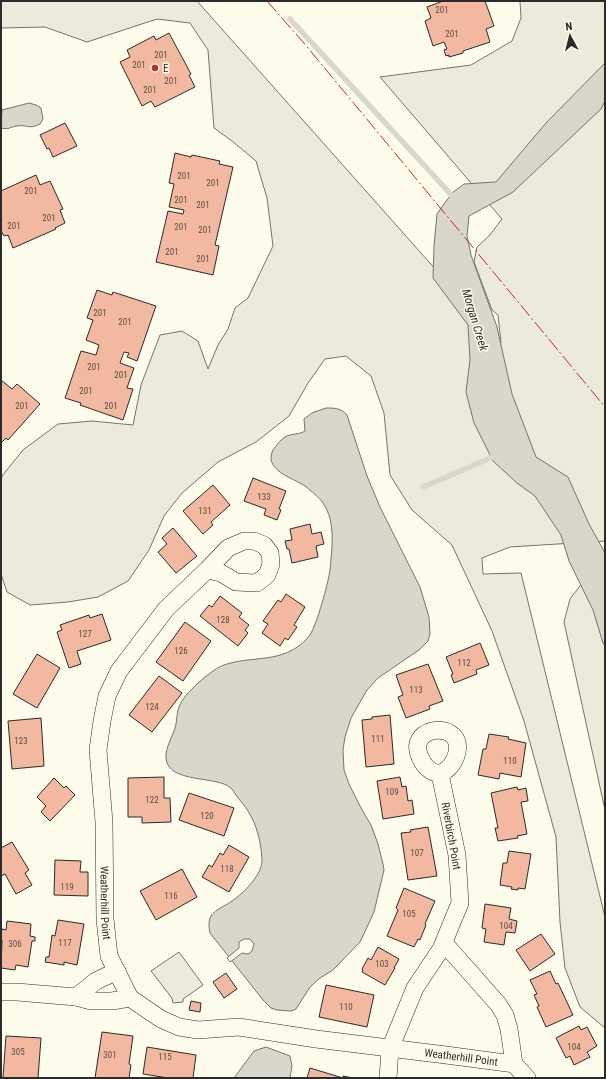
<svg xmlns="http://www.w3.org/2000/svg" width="606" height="1079" viewBox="0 0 606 1079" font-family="'Roboto Condensed',sans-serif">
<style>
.green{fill:#ecebdb;stroke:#74746e}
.water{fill:#d8d7c9;stroke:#74746e}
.pier{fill:#fdfbea;stroke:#74746e}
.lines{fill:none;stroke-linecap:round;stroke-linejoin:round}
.stream{stroke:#d8d7c9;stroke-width:5.5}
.building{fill:#f2b8a0;stroke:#2b2b2b}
.street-casing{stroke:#2b2b2b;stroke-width:18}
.street{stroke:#fdfbea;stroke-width:17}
.power{stroke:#c62828;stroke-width:1;stroke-dasharray:14 3 2 3;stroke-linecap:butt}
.poi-dot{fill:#c62828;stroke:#fdfbea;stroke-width:1.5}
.labels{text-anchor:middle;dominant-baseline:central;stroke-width:3;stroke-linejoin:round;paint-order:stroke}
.number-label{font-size:9px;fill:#5d4e48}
.poi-label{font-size:11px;fill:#2b2b2b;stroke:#fdfbea;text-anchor:start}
.street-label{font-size:11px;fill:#2b2b2b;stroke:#fdfbea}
.water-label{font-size:12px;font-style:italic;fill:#2b2b2b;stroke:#fdfbea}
</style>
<rect width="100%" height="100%" fill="#fdfbea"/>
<path class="green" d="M1 1H197L501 343 498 315 492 310 474 262 477 247 489 236 502 219 380 77 471 65 512 41 521 18 520 1H605V541L510 547 482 558 483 574 521 573 605 917V1028L580 1007 565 968 560 922 556 837 524 721 492 631 452 545 412 510 390 475 384 413 371 376 346 356 325 359 308 383 289 416 256 442 218 462 182 493 164 516 149 550 128 581 98 597 68 602 30 605 7 592 1 574V483L2 476 23 450 58 424 92 421 133 425 141 385 160 335 182 331 198 341 208 369 218 345 228 329 235 308 248 298 273 246 267 198 256 161 232 141 214 128 208 50 190 23 157 19 87 42 45 27 1 28Z
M605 576V810L564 622 570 599 586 578Z
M179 952 203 985 183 999V1002L173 1003 172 998 151 971Z"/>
<path class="water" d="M605 63V101L601 109 513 192 469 216 467 236 471 255 497 327 512 394 536 457 568 477 589 524 605 553V646L603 643 593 610 569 561 561 535 535 496 517 483 493 461 474 423 466 392 470 360 468 325 433 278 434 246 437 214 452 193 464 184 496 182 546 123Z
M29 103 36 105 41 108 43 119 40 124C29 130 26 124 17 126 9 127 10 130 1 128L2 110Z
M326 408C335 408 341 408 347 415L367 476 380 507 420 587 429 617 430 634 428 641 419 650 378 678 367 690 351 718 345 737 343 750 344 770 349 784 361 808 371 825 378 844 383 864 384 870 374 912 368 925 360 942 333 970 320 978 310 987 296 1009 291 1011 277 1010 271 1008 263 1000 210 933C209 928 208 921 211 916 216 909 225 906 232 901 244 893 263 874 262 859 261 842 257 825 248 811 245 806 242 803 239 799 236 796 234 791 231 788 216 775 168 784 166 758 165 747 174 735 176 724 177 719 177 714 178 710 181 699 190 691 197 684 205 677 214 669 224 665 249 656 277 663 300 645 303 643 307 639 310 635 317 624 328 584 330 570 332 548 336 522 323 503 319 497 311 491 305 486 293 478 263 470 273 450 276 446 280 440 285 437 292 433 299 435 305 431L304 419 312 413Z
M266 1047 290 1056 292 1066 290 1078H234L254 1051Z"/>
<path class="pier" d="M244 939H250L254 944 252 951 248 954 242 953 230 962 227 958 239 948V942Z"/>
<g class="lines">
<path class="stream" d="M290 19 456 200
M423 487 497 455"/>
</g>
<path class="building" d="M443 1H485L494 26 486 29 490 42 463 51V53L449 57V55L446 56 444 50 447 49 444 42 433 46 425 21 431 18 427 7Z
M169 33 191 74 189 75 195 87 155 107 151 101 142 106 120 62 130 57 127 50 154 36 156 40Z
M65 123 77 146 53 157 49 148 47 149 40 135Z
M175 153 191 157 192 155 220 161 219 164 233 167 215 245 219 246 213 275 156 262 168 211 183 214 184 210 169 207 174 184 169 183Z
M36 175 40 185 50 181 63 209 60 210 65 223 55 228 56 229 13 248 8 235 4 236 1 231V191Z
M97 290 112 295 113 292 156 306 137 361 127 357 129 353 124 352 120 363 134 368 127 388 133 389 123 420 80 405 81 403 65 398 81 351 96 355 99 345 86 340 93 320 87 318Z
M1 380 12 389 17 384 40 404 8 440 6 438 1 443Z
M253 478 286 491 279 509 281 510 277 520 264 515 266 509 244 501Z
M213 485 230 505 211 522 213 525 203 534 183 511Z
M310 524 312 534 321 532 324 544 316 546 318 557 292 563 289 549H287L285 541 292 540 290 529Z
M173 528 197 556 176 573 158 552 167 544 162 538Z
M286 594 305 607 294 625 297 627 288 640 285 638 280 646 262 633 268 624 263 621 278 600 281 602Z
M220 596 242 613 239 617 249 625 245 630 248 633 238 646 200 616 209 605 212 607Z
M102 614 111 640 77 651 81 664 69 668 57 632 62 630 60 625 89 615 90 618Z
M185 622 211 641 183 681 156 662Z
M480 643 489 665 476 670 477 674 454 683 451 675 453 674 446 657Z
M37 654 60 668 37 708 13 694Z
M428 664 443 701 429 706 430 709 406 718 398 697 403 695 396 675Z
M159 676 182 693 152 732 129 715Z
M390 715 394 764 366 767 362 720 372 719V717Z
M41 718 44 766 12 769 8 721Z
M489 734 509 737 508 739 526 743 521 777 500 773 499 779 478 775 483 749H486Z
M164 777V798H170L171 822 142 823V817H128V778Z
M400 777 402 787 406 786 408 801 412 800 414 814 383 819 377 781Z
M54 778 64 788 66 786 75 795 50 821 41 812 46 806 37 797Z
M517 787 518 790 526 788 528 801 521 802 527 834 517 836 518 838 498 841 495 828H498L491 793Z
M189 793 234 808 224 836 179 820Z
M428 827 437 876 408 880 401 833 411 832 410 830Z
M12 842 29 870 25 873 32 885 16 894 5 874 1 876V848Z
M229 845 249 857 229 892 202 877 209 865 212 867 220 853 223 855Z
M509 851 531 854 525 889 518 888V890L511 889 512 887 500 885 503 863H507Z
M55 860 81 861 80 872H88V896L54 895Z
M182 869 197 897 156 920 140 891Z
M404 888 435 901 425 924 426 925 420 940 418 939 414 947 387 936 398 910 396 908Z
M485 904 511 908 509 919 517 921 515 933 506 932 504 945 484 942 486 929 482 928Z
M58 920 84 924 77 965 64 962V965L45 962 46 957H49L52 935 55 936Z
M7 921 31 924 30 936 35 937V941H32L28 967 16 965 15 970 1 968 2 940H1V934L2 929 6 930Z
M541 934 555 954 530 971 516 950Z
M378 947 399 959 394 968H395L385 985 362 972 363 970 362 969 368 958 371 960Z
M550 971 556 984 558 983 573 1015 546 1027 537 1007 539 1006 534 995 537 994 530 980Z
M226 973 237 989 224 998 213 982Z
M326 985 374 995 367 1027 319 1017Z
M191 1001 201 1003 200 1012 189 1010Z
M579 1026 581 1030 587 1027 597 1046 587 1052 590 1057 574 1065 570 1056 566 1058 556 1038Z
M102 1032 133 1036 129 1064 131 1065 129 1078H95Z
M6 1036 41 1038 38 1078H3Z
M147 1047 196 1055 193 1078H168L143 1074Z
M310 1068 343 1078V1076L353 1078H307Z"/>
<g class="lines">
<defs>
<g id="street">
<path id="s1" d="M207 570 228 548 244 541H254L264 545 270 553 271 564 267 575 257 583 236 582 221 573 207 570 166 609 119 671 107 696 102 721 98 750 104 822 105 919 109 956 130 998 161 1019 179 1027 198 1030 239 1027 316 1039 446 1055 514 1064 527 1078"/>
<path d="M444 943 498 1004 505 1015 509 1029 514 1064"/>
<path d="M1 992H17L76 997 91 1001H112L130 998"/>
<path d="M76 997 96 981 117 971"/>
<path d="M388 1078 390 1049 415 988 441 949 460 903 457 855 440 774C448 770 453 765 456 756 468 719 405 724 420 757 424 767 430 772 440 774"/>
</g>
</defs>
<use href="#street" class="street-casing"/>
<use href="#street" class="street"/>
<path class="power" d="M267 1 303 42 605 407"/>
</g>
<circle class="poi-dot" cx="155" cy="68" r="4"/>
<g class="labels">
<g class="number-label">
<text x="442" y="10">201</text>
<text x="452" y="34">201</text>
<text x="161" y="55">201</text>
<text x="139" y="65">201</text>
<text x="171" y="81">201</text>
<text x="150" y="90">201</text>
<text x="184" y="176">201</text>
<text x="213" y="183">201</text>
<text x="31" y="191">201</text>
<text x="181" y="200">201</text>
<text x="203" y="205">201</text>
<text x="49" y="218">201</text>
<text x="14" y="226">201</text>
<text x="181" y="227">201</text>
<text x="205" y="230">201</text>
<text x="172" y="252">201</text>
<text x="203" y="259">201</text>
<text x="100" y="313">201</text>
<text x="125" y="322">201</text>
<text x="94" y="367">201</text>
<text x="121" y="375">201</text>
<text x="86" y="391">201</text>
<text x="22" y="406">201</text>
<text x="111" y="406">201</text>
<text x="264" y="497">133</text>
<text x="205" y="511">131</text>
<text x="223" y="620">128</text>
<text x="85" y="634">127</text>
<text x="181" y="651">126</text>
<text x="464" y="663">112</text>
<text x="416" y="690">113</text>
<text x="152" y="707">124</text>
<text x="378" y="739">111</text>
<text x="21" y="741">123</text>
<text x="510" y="761">110</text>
<text x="392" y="792">109</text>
<text x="152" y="800">122</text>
<text x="207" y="816">120</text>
<text x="417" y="853">107</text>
<text x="227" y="869">118</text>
<text x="67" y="887">119</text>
<text x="171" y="896">116</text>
<text x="409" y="914">105</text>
<text x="506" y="926">104</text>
<text x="65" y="943">117</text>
<text x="15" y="944">306</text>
<text x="382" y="964">103</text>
<text x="346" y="1007">110</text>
<text x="574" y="1047">104</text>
<text x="18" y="1052">305</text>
<text x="110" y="1055">301</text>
<text x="165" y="1057">115</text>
</g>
<g class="poi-label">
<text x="163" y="68">E</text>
</g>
<g class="street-label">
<text transform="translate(451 836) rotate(80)">Riverbirch Point</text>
<text stroke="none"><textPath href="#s1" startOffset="537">Weatherhill Point</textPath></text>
<text stroke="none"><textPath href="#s1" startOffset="979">Weatherhill Point</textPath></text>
</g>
<g class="water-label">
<text transform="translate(475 320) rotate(73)">Morgan Creek</text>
</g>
</g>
<rect width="606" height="1079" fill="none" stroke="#2b2b2b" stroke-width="4"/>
<g transform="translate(570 36) rotate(353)" stroke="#fdfbea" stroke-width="3" paint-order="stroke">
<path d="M0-3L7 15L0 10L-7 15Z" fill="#2b2b2b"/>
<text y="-6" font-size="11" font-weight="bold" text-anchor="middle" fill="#2b2b2b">N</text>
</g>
</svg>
